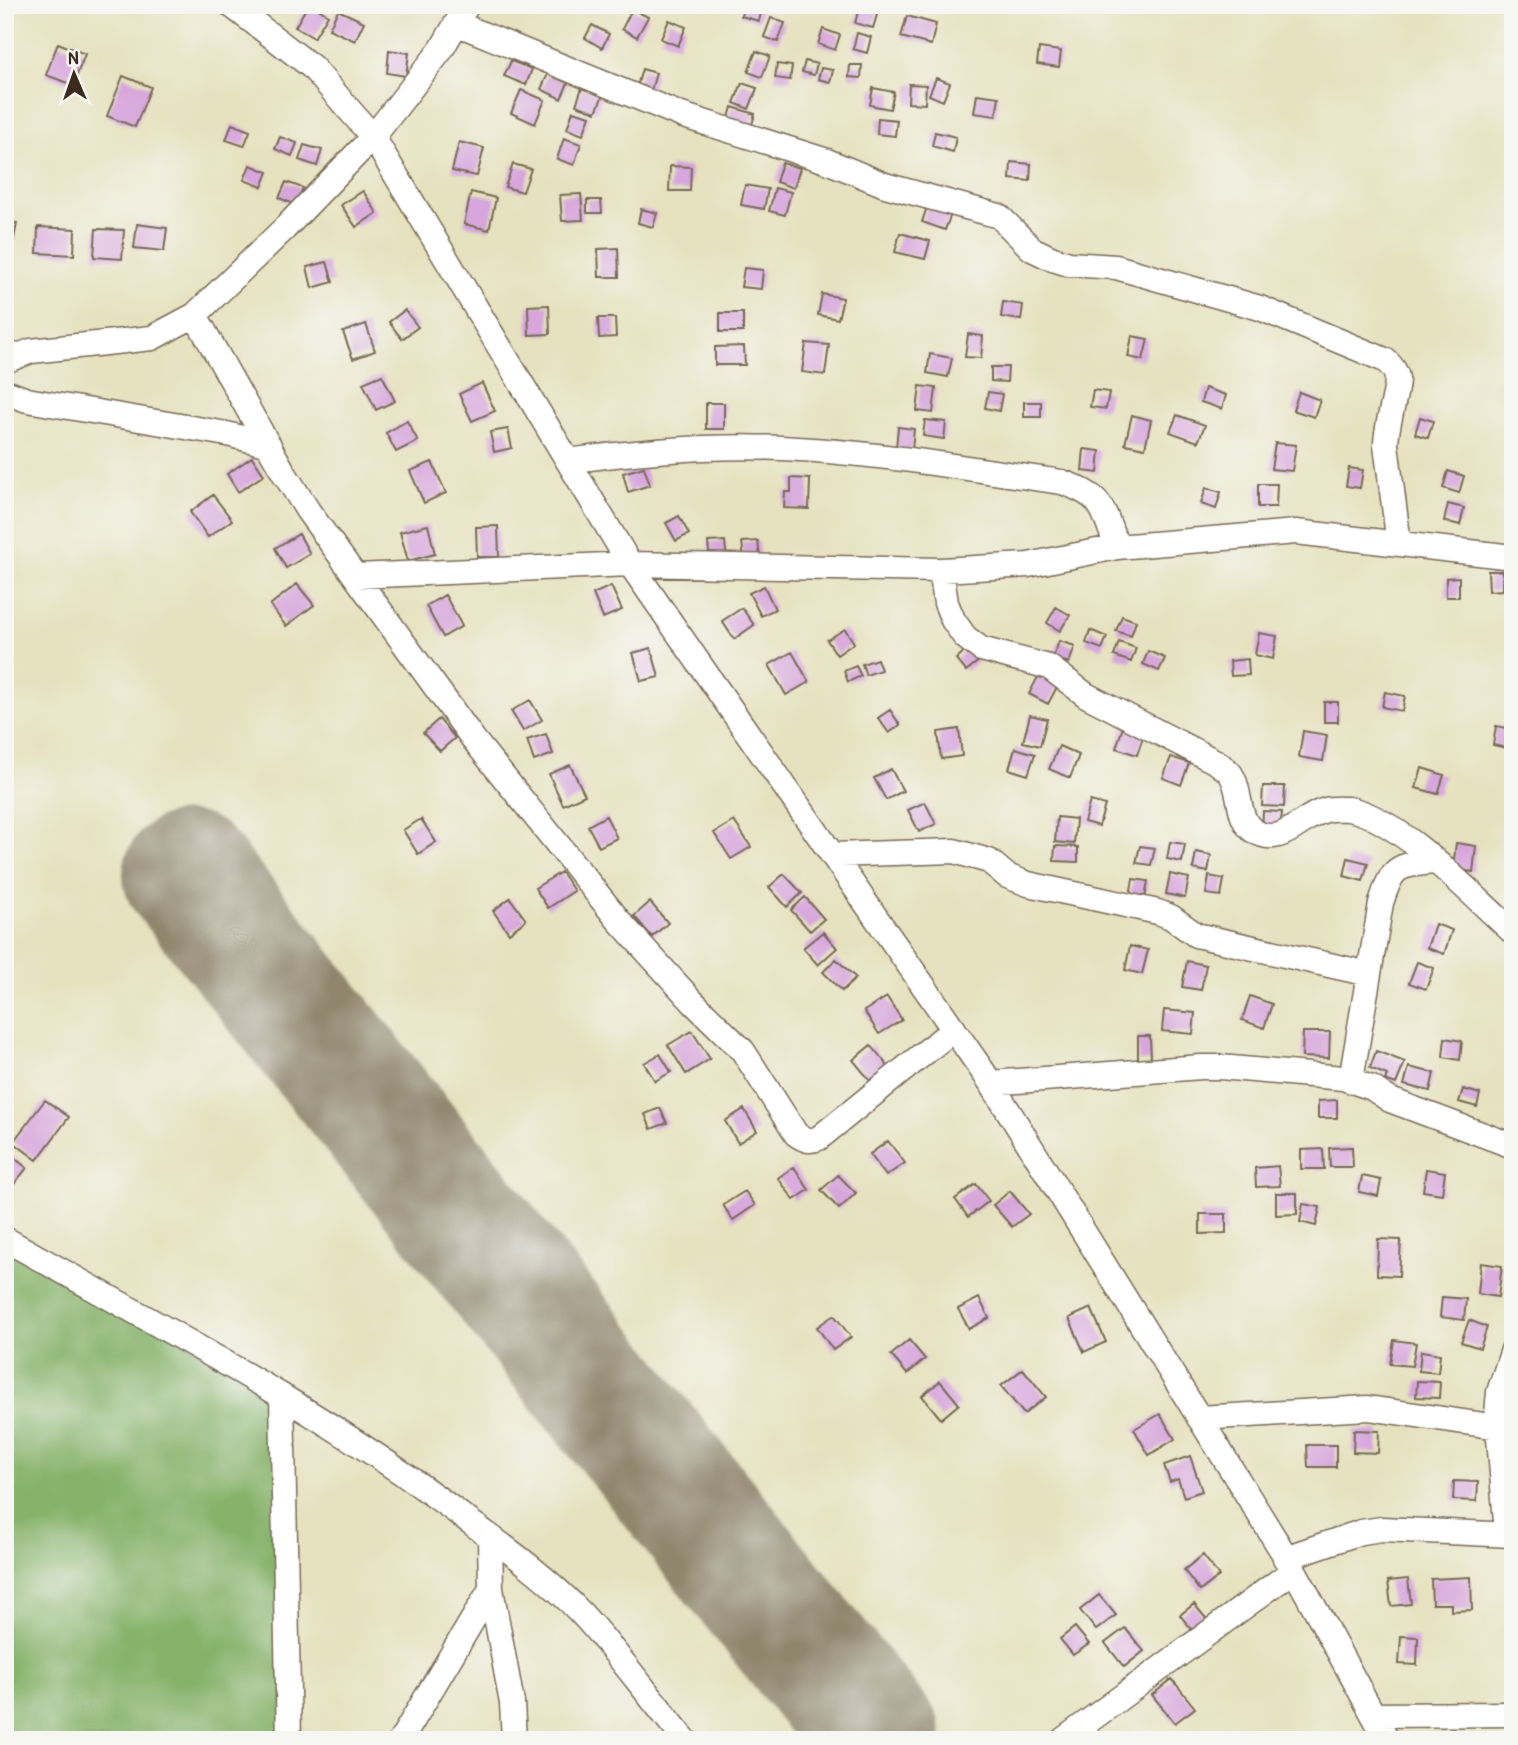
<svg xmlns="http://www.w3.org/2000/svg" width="1518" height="1745" viewBox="0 0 1518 1745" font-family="'Patrick Hand',sans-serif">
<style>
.forest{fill:#86b26a;stroke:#606e44;stroke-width:2}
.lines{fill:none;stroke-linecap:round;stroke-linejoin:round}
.runway{stroke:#90866e;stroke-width:128}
.building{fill:#d7a6dc}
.minor-casing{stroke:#776a56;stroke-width:27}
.minor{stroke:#fff;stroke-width:24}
</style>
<rect width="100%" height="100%" fill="#f6f6f2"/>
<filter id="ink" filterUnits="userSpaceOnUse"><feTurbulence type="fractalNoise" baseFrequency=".0143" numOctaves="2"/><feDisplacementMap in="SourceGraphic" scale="14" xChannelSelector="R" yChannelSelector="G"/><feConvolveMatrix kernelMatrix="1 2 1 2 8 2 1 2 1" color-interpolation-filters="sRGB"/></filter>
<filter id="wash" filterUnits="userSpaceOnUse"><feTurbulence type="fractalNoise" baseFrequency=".00686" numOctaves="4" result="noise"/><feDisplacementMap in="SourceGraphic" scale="28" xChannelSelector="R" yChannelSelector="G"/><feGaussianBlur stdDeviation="1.57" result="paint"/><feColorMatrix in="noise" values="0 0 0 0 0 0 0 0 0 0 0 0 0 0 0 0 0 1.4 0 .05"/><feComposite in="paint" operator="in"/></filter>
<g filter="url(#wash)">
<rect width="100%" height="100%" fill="#e6e1be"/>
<path class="forest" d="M5 1241 277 1394 286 1740H5Z"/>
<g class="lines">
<path class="runway" d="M187 875 878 1740"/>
</g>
<g id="blocks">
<path class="building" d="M308 5H312L328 15 314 38 295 27Z
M744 5H763L759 21 741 16Z
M860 5 879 8 873 28 855 23Z
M632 9 648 17 637 37 622 29Z
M338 10 364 22 355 41 329 29Z
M907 16 936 24 931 45 901 37Z
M771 18 785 23 778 42 764 37Z
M669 20 686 27 678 46 661 39Z
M592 25 609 34 602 48 585 38Z
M823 29 840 35 835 50 818 44Z
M857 33 871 37 867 53 853 49Z
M58 43 85 54 73 85 46 75Z
M1039 48 1061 51 1059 67 1037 64Z
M389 50 409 53 406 76 387 73Z
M756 51 770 56 762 77 748 72Z
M511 61 532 69 526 85 504 76Z
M805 61 817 64 814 75 802 72Z
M777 64 792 66 790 80 775 78Z
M850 65H862L861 78 849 77Z
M821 68 833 70 830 82 818 79Z
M642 69 656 73 650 94 636 90Z
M548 74 568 83 561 99 541 89Z
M123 76 151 87 135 127 107 116Z
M936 78 950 83 943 101 929 95Z
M742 83 757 88 749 109 734 103Z
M909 84 926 85 925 104 908 103Z
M582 88 603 95 596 112 576 105Z
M873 88 894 92 890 109 870 105Z
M521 90 545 100 535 124 511 113Z
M977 94 999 97 996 116 974 113Z
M732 107 755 114 751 128 728 121Z
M573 111 590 116 583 135 567 129Z
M878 118 897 120 895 136 877 134Z
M232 124 250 131 244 146 226 140Z
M935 132 956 137 953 152 932 146Z
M280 137 297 143 292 156 275 149Z
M564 138 581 144 574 165 557 159Z
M459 142 484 148 477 176 452 171Z
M304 145 322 150 317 166 299 160Z
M1011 162 1031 164 1030 181 1010 179Z
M782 163 800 168 794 188 776 182Z
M513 164 531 169 523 192 505 187Z
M250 165 268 172 262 187 244 180Z
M670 166 691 167 690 191H669Z
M286 182 303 188 296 205 279 198Z
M745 185 768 189 764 209 741 205Z
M775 188 791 192 785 215 769 211Z
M363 191 377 213 356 227 341 205Z
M471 192 496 198 489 230 464 224Z
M581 194 583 220 562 221 560 195Z
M587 200H601L602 213H587Z
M927 207 951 214 945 230 922 222Z
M641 209 657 213 653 227 638 223Z
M5 221 17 223 12 249 5 248Z
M137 224 167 228 164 251 134 248Z
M38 227 75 229 74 255 37 253Z
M96 229 124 230 122 259 94 257Z
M900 233 930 241 925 259 895 252Z
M618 248 619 277H599L598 249Z
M327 262 333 282 312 288 307 267Z
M744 268 763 270 761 289 741 287Z
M822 294 843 298 838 319 818 315Z
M1003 302 1023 305 1021 320 1001 317Z
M549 305 550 334 529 335 528 306Z
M405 310 418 327 402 339 389 322Z
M720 313H743V332H720Z
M598 318H615L616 337 599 338Z
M366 324 375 351 353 359 343 332Z
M968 334 983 336 981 358 965 357Z
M1132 336 1148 339 1143 360 1128 357Z
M806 343 829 345 825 375 802 372Z
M744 346 745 365H715V347Z
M930 354 952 358 948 377 927 373Z
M991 367H1008L1007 382 991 381Z
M382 375 395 401 376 410 363 383Z
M482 383 495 411 472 421 459 394Z
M920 386 936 388 933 413 917 411Z
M1205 388 1226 395 1222 409 1201 402Z
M1093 390 1109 392 1106 409 1090 407Z
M988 392 1002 394 999 411 985 408Z
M1299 392 1320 400 1314 417 1293 410Z
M1024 402H1041V417H1024Z
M706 403H724V429H706Z
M1132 415 1151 420 1145 448 1125 444Z
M1177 415 1205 425 1198 442 1170 432Z
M1420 417 1433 421 1428 438 1415 434Z
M925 420 946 422 944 439 923 436Z
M407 421 418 441 396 452 386 433Z
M898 427 914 429 912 450 896 448Z
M508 429 512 448 494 452 490 432Z
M1275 443 1296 445 1292 471 1271 469Z
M1084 449 1100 451 1098 473 1082 471Z
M252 457 264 475 238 492 227 474Z
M432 462 446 493 424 503 410 471Z
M644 467 650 485 628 492 623 473Z
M1349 468 1363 470 1360 488 1346 486Z
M1448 471 1464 476 1459 493 1443 488Z
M791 478 810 479 809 509 784 508 785 492H791Z
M1258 484H1277L1276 507H1258Z
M1206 488 1221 492 1216 509 1201 504Z
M213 495 232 520 208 537 190 512Z
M1448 504 1464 508 1460 525 1444 521Z
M679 516 689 534 676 541 666 523Z
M428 525 435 554 408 561 400 532Z
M498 526 499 557H477L476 527Z
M299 534 310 554 286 568 275 548Z
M725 541 727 561 710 563 708 542Z
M758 541 760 558 744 559 742 542Z
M1488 571H1502L1503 590 1489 591Z
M1459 577V597H1446V578Z
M297 584 314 605 286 626 270 605Z
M611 586 622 610 603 618 593 594Z
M764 586 775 609 761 616 749 593Z
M445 595 462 626 443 637 426 606Z
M1056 607 1070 615 1060 631 1047 623Z
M742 608 754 625 734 639 722 621Z
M1122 616 1136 621 1131 636 1116 631Z
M845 629 854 643 837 655 827 640Z
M1090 630 1107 637 1102 649 1086 643Z
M1259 633 1277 636 1273 659 1255 655Z
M1059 641 1075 646 1069 663 1053 658Z
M1119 642 1136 648 1131 662 1114 656Z
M970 646 981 659 966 671 956 659Z
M651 648 659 677 641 681 633 653Z
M1148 651 1165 658 1159 671 1143 664Z
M792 652 809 682 786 695 769 665Z
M877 659 881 670 866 675 862 664Z
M1248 659 1249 675 1231 676 1230 661Z
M856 666 861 676 848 682 844 671Z
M1040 673 1059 683 1048 704 1029 694Z
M1385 692 1405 696 1402 711 1382 707Z
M530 700 542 720 523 731 511 711Z
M1324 702H1338V722H1324Z
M890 710 900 725 889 733 878 718Z
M1030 715 1047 719 1040 746 1023 742Z
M439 719 455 738 440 751 423 733Z
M1496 726 1513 729 1512 749 1493 745Z
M1123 727 1144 734 1137 755 1116 748Z
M959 729 962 756 941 759 938 732Z
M1303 731 1327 735 1323 761 1299 757Z
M546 734 553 754 534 761 527 740Z
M1059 746 1079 755 1070 778 1049 769Z
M1015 748 1035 754 1028 775 1009 769Z
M1171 757 1189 763 1181 785 1163 778Z
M570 765 585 795 563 805 549 774Z
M1422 768 1444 775 1438 794 1416 788Z
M891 769 903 791 886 800 874 778Z
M1263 786H1285L1284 807 1262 806Z
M1090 801 1105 805 1099 826 1084 822Z
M925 802 936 824 919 832 908 810Z
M1263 811 1282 812 1280 833 1262 832Z
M606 816 617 838 599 847 588 826Z
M1057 817 1076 819 1074 844 1055 842Z
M421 819 436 842 418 854 403 830Z
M734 821 751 847 731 859 714 833Z
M1170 842 1185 844 1182 862 1167 859Z
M1456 843 1476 846 1473 872 1453 869Z
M1055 846 1078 847V862L1054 861Z
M1140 846 1155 848 1151 865 1136 863Z
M1196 852 1211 855 1208 872 1193 869Z
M1348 858 1368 863 1363 881 1344 876Z
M561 872 574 891 548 908 535 888Z
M784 874 802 893 787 907 769 887Z
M1170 874 1189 878 1185 898 1166 894Z
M1209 876 1224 879 1221 896 1206 894Z
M1133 879 1148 881 1145 898 1130 896Z
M805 897 824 919 810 931 791 910Z
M510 898 526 920 509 933 493 911Z
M650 902 668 923 652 937 634 916Z
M1435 924 1452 930 1444 954 1427 948Z
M823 932 837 948 818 965 803 948Z
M1130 946 1148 950 1142 974 1125 970Z
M836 959 856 978 842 991 823 972Z
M1187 961 1206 965 1201 990 1182 987Z
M1417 962 1434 968 1426 989 1409 983Z
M1250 996 1272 1004 1264 1028 1242 1020Z
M887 997 902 1020 879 1034 864 1011Z
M1164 1010 1195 1013 1193 1034 1162 1031Z
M692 1031 710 1059 686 1074 668 1045Z
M1303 1032H1330L1329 1058 1302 1057Z
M1138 1036H1150L1151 1061H1138Z
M1445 1038 1462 1041 1460 1060 1443 1057Z
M871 1045 891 1070 873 1084 853 1060Z
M1376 1051 1405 1062 1396 1084 1385 1080 1387 1075 1370 1068Z
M660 1054 671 1072 655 1081 644 1063Z
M1409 1067 1434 1073 1430 1091 1404 1085Z
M1463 1089 1480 1094 1477 1107 1459 1102Z
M45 1100 69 1117 37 1160 13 1142Z
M1337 1100V1118H1318V1101Z
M660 1108 667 1123 651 1129 645 1114Z
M744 1109 757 1131 738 1143 725 1121Z
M888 1141 905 1163 886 1176 870 1154Z
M1352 1147 1353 1167H1330L1329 1148Z
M1323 1149 1324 1169H1301V1150Z
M7 1152 27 1168 5 1195V1154Z
M1278 1166 1280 1186 1256 1187 1255 1168Z
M794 1167 809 1190 794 1200 778 1178Z
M1426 1169 1445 1172 1442 1194 1423 1191Z
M838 1175 856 1193 839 1209 821 1190Z
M1362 1176 1381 1180 1378 1196 1359 1192Z
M976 1184 989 1201 968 1217 955 1199Z
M745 1191 755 1205 733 1220 723 1205Z
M1010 1191 1029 1214 1012 1227 993 1205Z
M1276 1193H1297V1214L1276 1215Z
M1303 1204 1320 1207 1316 1226 1300 1222Z
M1200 1214H1226V1233L1200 1234Z
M1378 1239 1401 1240 1399 1276 1377 1275Z
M1481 1263 1502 1266 1498 1297 1478 1294Z
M1442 1297 1466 1299 1464 1320 1440 1317Z
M979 1298 989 1318 969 1329 958 1309Z
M1091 1308 1106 1342 1084 1352 1069 1318Z
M834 1315 851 1337 833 1350 817 1327Z
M1469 1320 1487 1327 1480 1348 1461 1342Z
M909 1340 925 1359 907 1374 891 1355Z
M1394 1340 1416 1343 1412 1366 1390 1364Z
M1421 1351 1440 1354 1438 1373 1419 1371Z
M1023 1369 1046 1397 1024 1414 1001 1386Z
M940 1381 959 1404 941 1419 922 1396Z
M1417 1381 1440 1382 1439 1398 1416 1397Z
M1160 1414 1175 1439 1149 1455 1134 1429Z
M1354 1430 1379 1431 1378 1453 1353 1452Z
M1307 1445H1336V1467H1308Z
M1190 1456 1202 1491 1184 1497 1178 1479 1170 1482 1164 1465Z
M1454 1481 1478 1482 1477 1501 1453 1500Z
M1203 1555 1219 1576 1200 1591 1184 1570Z
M1471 1577 1472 1610 1451 1611V1604H1432L1431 1579Z
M1408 1579 1411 1604 1391 1606 1388 1581Z
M1099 1595 1116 1615 1096 1630 1080 1610Z
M1194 1604 1209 1622 1195 1634 1180 1615Z
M1075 1627 1089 1644 1073 1655 1060 1639Z
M1125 1628 1144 1651 1124 1667 1105 1643Z
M1401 1636 1418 1637 1417 1665 1399 1664Z
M1172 1679 1195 1708 1175 1723 1152 1695Z"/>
</g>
</g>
<g filter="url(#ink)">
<use href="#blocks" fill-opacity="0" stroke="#776a56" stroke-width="2"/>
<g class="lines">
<defs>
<path id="minor" d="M231 5 312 67 373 137 630 564 991 1083 1294 1570 1387 1740
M458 24 681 115 827 161 885 185 999 216 1032 249 1053 259 1069 264 1116 267 1260 308 1385 360C1391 365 1396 370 1397 378 1397 396 1386 424 1386 445L1399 544
M195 315 284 473 308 511 474 740 620 922 693 1002 743 1051 796 1134C804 1140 810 1142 819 1138L954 1029
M5 361 31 351 152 338 195 315 285 228 373 137 441 50 467 5
M5 392 27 400 227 434 269 445
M568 461C638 451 711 445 781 448 875 452 969 469 1062 482 1105 497 1102 508 1117 547
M941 570 946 603 953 620 965 637 981 649 1049 667 1086 695 1218 763C1221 766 1227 769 1230 773 1242 789 1236 820 1254 831 1282 849 1302 815 1326 810 1333 808 1341 809 1348 809 1397 816 1474 897 1513 932
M356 576 630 564 941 570 1028 565 1117 547 1296 532 1513 557
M832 855 954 851 989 861 1007 876 1028 884 1158 912 1171 917 1196 935 1369 974
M1351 1080 1381 903C1393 865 1396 866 1435 862
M991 1083 1201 1067H1220L1343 1078 1372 1088 1390 1100 1513 1146
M5 1239C160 1327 320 1409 462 1516 503 1546 546 1576 581 1613 618 1653 650 1698 685 1740
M282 1396 289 1740
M1199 1418 1368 1408 1498 1427
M1507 1534 1497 1414 1499 1392 1513 1350
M490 1537 491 1589 512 1703 514 1740
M1285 1558 1361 1532 1382 1529 1513 1535
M1374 1715 1513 1714
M401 1740 491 1589
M1063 1740 1294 1570"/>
</defs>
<use href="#minor" class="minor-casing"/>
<use href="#minor" class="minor"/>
</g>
</g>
<rect width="1518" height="1745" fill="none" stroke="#f6f6f2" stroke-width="28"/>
<g transform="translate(74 74) rotate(358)" stroke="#f6f6f2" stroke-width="5" paint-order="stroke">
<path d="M0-5L12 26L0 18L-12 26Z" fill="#3b2a1e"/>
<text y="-10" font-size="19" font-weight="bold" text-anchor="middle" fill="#3b2a1e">N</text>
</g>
</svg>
